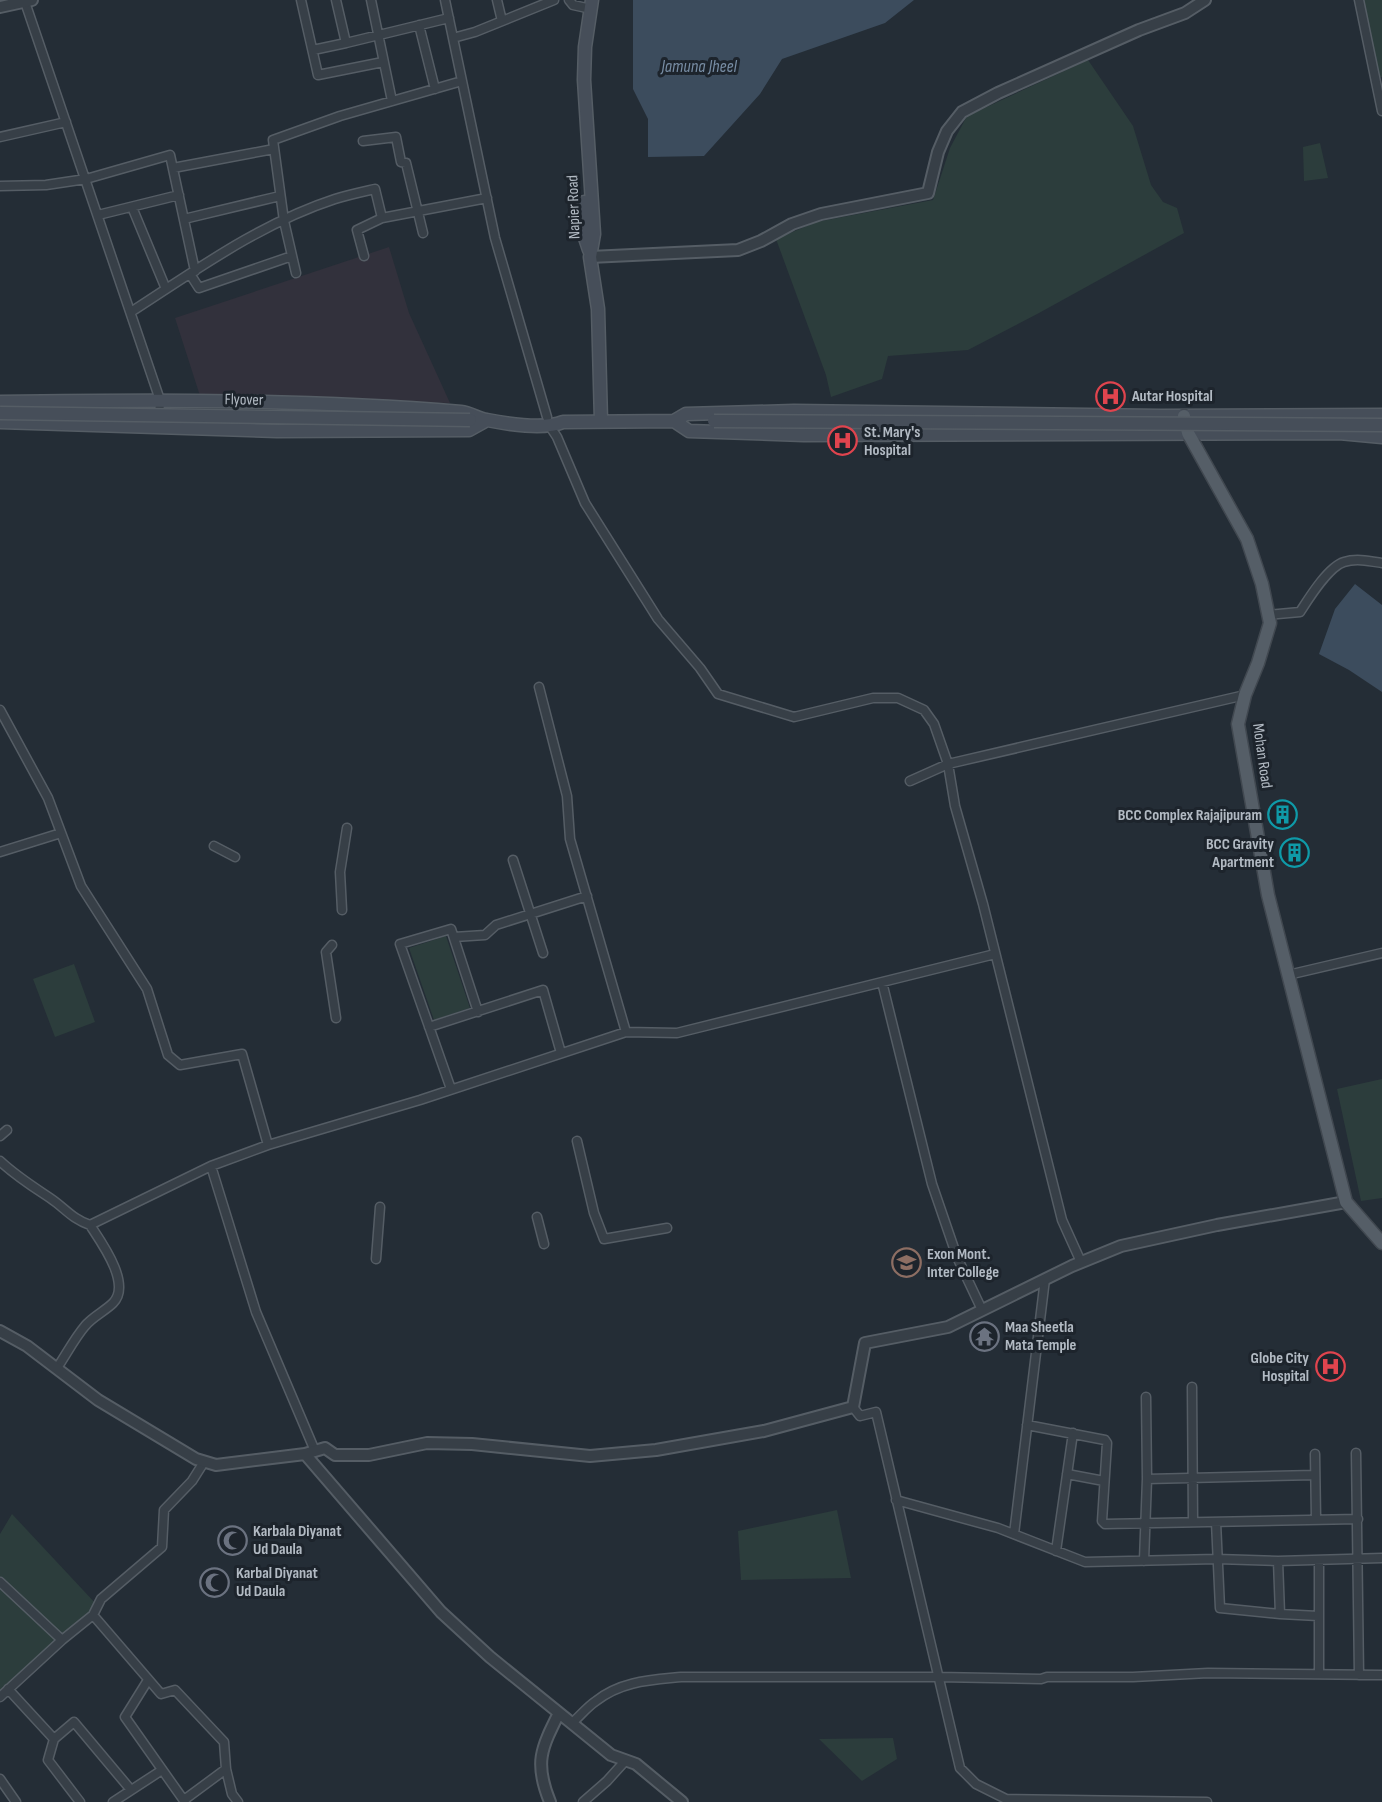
<svg xmlns="http://www.w3.org/2000/svg" width="1382" height="1802" viewBox="0 0 1382 1802" font-family="'Sofia Sans Condensed',sans-serif">
<style>
.medical{fill:#32313c}
.green{fill:#2c3d3c}
.water{fill:#3c4c5d}
.lines{fill:none;stroke-linecap:round;stroke-linejoin:round}
.minor-casing{stroke:#555d65;stroke-width:11}
.tertiary-casing{stroke:#555d65;stroke-width:14}
.secondary-casing{stroke:#555d65;stroke-width:15}
.primary-casing{stroke:#414850;stroke-width:15}
.minor{stroke:#373f47;stroke-width:8}
.tertiary{stroke:#373f47;stroke-width:10}
.secondary{stroke:#464e59;stroke-width:12}
.primary{stroke:#555e67;stroke-width:12}
.secondary-bridge-casing{stroke:#555d65;stroke-width:15;stroke-linecap:butt}
.secondary-bridge{stroke:#464e59;stroke-width:12}
.labels{text-anchor:middle;dominant-baseline:central;stroke-width:6;stroke-linejoin:round;paint-order:stroke}
.street-label{font-size:16px;fill:#b2bac3;stroke:#1d242c}
.poi-label{font-size:16px;font-weight:bold;fill:#b2bac3;stroke:#1d242c;text-anchor:start}
.water-label{font-size:18px;font-style:italic;fill:#778ca3;stroke:#1d242c}
</style>
<rect width="100%" height="100%" fill="#242d36"/>
<path class="medical" d="M389 247 409 313 450 403 201 399 175 318Z"/>
<path class="green" d="M1362 0H1382V77L1378 78Z
M1088 60 1133 126 1151 185 1163 202 1177 208 1184 233 1039 313 968 350 888 356 882 379 831 397 826 375 776 239 816 222 933 200 950 148 967 116Z
M1320 143 1328 178 1304 181 1303 147Z
M446 936 470 1008 434 1020 409 948Z
M74 964 95 1022 55 1037 33 979Z
M1382 1079V1198L1361 1201 1337 1089Z
M837 1510 851 1578 741 1580 738 1531Z
M12 1514 97 1605 0 1693V1534Z
M893 1738 897 1759 862 1781 819 1739Z"/>
<path class="water" d="M633 0H914L885 23 782 59 760 94 704 156 648 157V119L633 89Z
M1355 584 1382 605V692L1349 670 1319 654 1335 609Z"/>
<g class="lines">
<defs>
<path id="minor" d="M301 0 318 75 383 62
M371 0 392 101
M445 0 495 238 547 417
M497 0 502 21
M569 0 573 5 591 9
M1359 0 1382 111
M25 2 160 400 159 420
M419 25 435 89
M453 38 475 32 554 0
M346 43 449 18
M313 50 346 43 336 0
M0 137 66 122
M363 141 396 137 401 162 406 163 423 233
M173 168 274 149
M0 186 46 185 86 179 170 155 195 271
M132 207 166 289
M98 215 179 195
M184 219 280 196
M364 256 357 230 382 218
M296 273 284 221 273 140 340 116 462 81
M190 274 199 288 292 256
M131 312C196 270 261 223 335 199 348 195 362 192 375 189L382 218 487 198
M549 425 557 437 585 503 658 619 700 668 718 694 794 717 873 698H898L924 710 934 724 948 764 955 806 983 904 1062 1220 1081 1262
M1268 615 1300 612C1309 598 1328 567 1344 562 1356 558 1370 561 1382 563
M539 687 567 796 570 839 626 1032
M0 710 48 798 81 886 147 989 168 1055 180 1065 242 1054 268 1145 211 1166 90 1225C101 1242 132 1284 113 1303 105 1311 92 1317 85 1326 74 1339 66 1355 57 1368
M910 781 948 764 1245 695
M214 846 235 857
M0 852 61 833
M513 860 543 953
M342 910 340 872 347 828
M454 937 485 935 496 925 587 896
M332 945 326 952 336 1018
M1288 975 1382 953
M882 982 932 1184 957 1257 982 1310
M429 1027 543 990 561 1053
M451 1089 400 944 451 929 478 1012
M0 1136 7 1130
M577 1141 594 1213 604 1239 667 1228
M268 1145 420 1100 626 1032 677 1033 995 954
M0 1161C16 1176 32 1186 50 1198 65 1208 72 1219 90 1225
M211 1166 256 1312 315 1451
M537 1217 544 1244
M376 1259 380 1207
M1192 1387 1193 1522
M853 1407 860 1416 876 1412 960 1768 976 1784 1006 1799 1207 1802
M1027 1425 1105 1440 1107 1443 1102 1521 1105 1524 1358 1519
M1356 1453 1359 1675
M1315 1454 1316 1519
M1067 1474 1104 1481
M1147 1479 1315 1475
M896 1500 998 1528 1085 1562 1217 1559 1278 1561 1382 1558
M1216 1522 1220 1608 1280 1614 1278 1561
M1014 1534 1045 1279
M1056 1551 1073 1433
M1144 1561 1147 1479 1146 1397
M0 1582 62 1640
M1280 1614 1318 1616
M93 1615 161 1694 175 1690 224 1742 226 1769 232 1794 238 1802
M1319 1674V1560
M148 1680 125 1717 185 1802
M8 1689 54 1739
M0 1697 62 1640 93 1615 101 1599 162 1547 164 1510 192 1481 204 1462
M572 1723C580 1716 587 1707 596 1701 621 1681 651 1680 681 1677H938L1041 1679 1047 1677H1133L1208 1673 1382 1675
M0 1779 16 1802
M184 1800 226 1769
M80 1802 48 1760 54 1739 74 1722 131 1790
M113 1802 162 1770
M583 1802 607 1781 626 1760"/>
<path id="tertiary" d="M0 7 32 0
M590 257 738 250 761 241 792 224 821 214 928 193 938 152 947 131 962 112 998 93 1139 30 1185 13 1205 0
M0 1331 27 1346 98 1400 196 1459 216 1465 305 1454 325 1448 335 1455H369L427 1443 472 1444 590 1456 656 1450 764 1431 853 1407 865 1343 948 1327 1072 1266 1121 1246 1217 1225 1346 1202
M305 1454 441 1612 490 1657 611 1755 636 1764 682 1802
M550 1802C534 1763 541 1749 559 1713"/>
<path id="secondary" d="M592 0 585 47 584 80 594 234 590 257 598 309 601 421
M584 202 585 238 589 250
M0 402C154 400 308 399 461 412 471 413 478 419 487 420 508 424 543 430 563 422L680 421
M1382 415 1161 416 794 411 686 414 674 421 689 431 804 435 1339 433 1382 437
M0 422 277 431 469 430 487 420"/>
<path id="primary" d="M1184 416 1188 433 1247 539 1262 584 1270 623 1258 663 1245 695 1238 724 1268 895 1346 1202 1382 1243"/>
</defs>
<use href="#minor" class="minor-casing"/>
<use href="#tertiary" class="tertiary-casing"/>
<use href="#secondary" class="secondary-casing"/>
<use href="#primary" class="primary-casing"/>
<use href="#minor" class="minor"/>
<use href="#tertiary" class="tertiary"/>
<use href="#secondary" class="secondary"/>
<use href="#primary" class="primary"/>
<defs>
<path id="secondary-bridge" d="M0 413 470 420
M714 421 1382 425"/>
</defs>
<use href="#secondary-bridge" class="secondary-bridge-casing"/>
<use href="#secondary-bridge" class="secondary-bridge"/>
</g>
<defs>
<symbol id="hospital-ring" viewBox="-11 -11 22 22"><circle r="9.5" fill="#1d242c" stroke="#e0444e" stroke-width="1.5"/><path d="M-5-5h3v3.5h4V-5h3V5h-3V1.5h-4V5h-3Z" fill="#e0444e"/></symbol>
<symbol id="building-ring" viewBox="-11 -11 22 22"><circle r="9.5" fill="#1d242c" stroke="#0f9aa8" stroke-width="1.5"/><path d="M-4-6H4V6H1V3H-1V6H-4ZM-2.5-4.3h1.7v1.8h-1.7ZM.8-4.3h1.7v1.8H.8ZM-2.5-1h1.7V.8h-1.7ZM.8-1h1.7V.8H.8Z" fill="#0f9aa8"/></symbol>
<symbol id="university-ring" viewBox="-11 -11 22 22"><circle r="9.5" fill="#1d242c" stroke="#8d6e63" stroke-width="1.5"/><path d="M0-5L7-2L0 1L-7-2ZM-4 1L0 2.5L4 1V4Q0 6-4 4Z" fill="#8d6e63"/></symbol>
<symbol id="temple-ring" viewBox="-11 -11 22 22"><circle r="9.5" fill="#1d242c" stroke="#6b7280" stroke-width="1.5"/><path d="M0-6L5-2H3V0L6.5 2.5H4V6H1.5V3h-3V6H-4V2.5H-6.5L-3 0V-2H-5Z" fill="#6b7280"/></symbol>
<symbol id="mosque-ring" viewBox="-11 -11 22 22"><circle r="9.5" fill="#1d242c" stroke="#6b7280" stroke-width="1.5"/><path d="M3.5-4.9A6 6 0 1 0 3.5 4.9A5 5 0 1 1 3.5-4.9Z" fill="#6b7280"/></symbol>
</defs>
<g fill-rule="evenodd">
<use href="#hospital-ring" x="1094" y="380" width="33" height="33"/>
<use href="#hospital-ring" x="826" y="424" width="33" height="33"/>
<use href="#building-ring" x="1266" y="798" width="33" height="33"/>
<use href="#building-ring" x="1278" y="836" width="33" height="33"/>
<use href="#university-ring" x="890" y="1246" width="33" height="33"/>
<use href="#temple-ring" x="968" y="1320" width="33" height="33"/>
<use href="#hospital-ring" x="1314" y="1350" width="33" height="33"/>
<use href="#mosque-ring" x="216" y="1524" width="33" height="33"/>
<use href="#mosque-ring" x="198" y="1566" width="33" height="33"/>
</g>
<g class="labels">
<g class="street-label">
<text transform="translate(574 207) rotate(-92)">Napier Road</text>
<text transform="translate(244 400) rotate(1)">Flyover</text>
<text transform="translate(1262 756) rotate(82)">Mohan Road</text>
</g>
<g class="poi-label">
<text x="1132" y="396">Autar Hospital</text>
<text x="864" y="432">St. Mary's<tspan x="864" dy="18">Hospital</tspan></text>
<text x="1262" y="815" text-anchor="end">BCC Complex Rajajipuram</text>
<text x="1274" y="844" text-anchor="end">BCC Gravity<tspan x="1274" dy="18">Apartment</tspan></text>
<text x="927" y="1254">Exon Mont.<tspan x="927" dy="18">Inter College</tspan></text>
<text x="1005" y="1327">Maa Sheetla<tspan x="1005" dy="18">Mata Temple</tspan></text>
<text x="1309" y="1358" text-anchor="end">Globe City<tspan x="1309" dy="18">Hospital</tspan></text>
<text x="253" y="1531">Karbala Diyanat<tspan x="253" dy="18">Ud Daula</tspan></text>
<text x="236" y="1573">Karbal Diyanat<tspan x="236" dy="18">Ud Daula</tspan></text>
</g>
<g class="water-label">
<text x="699" y="66">Jamuna Jheel</text>
</g>
</g>
</svg>
